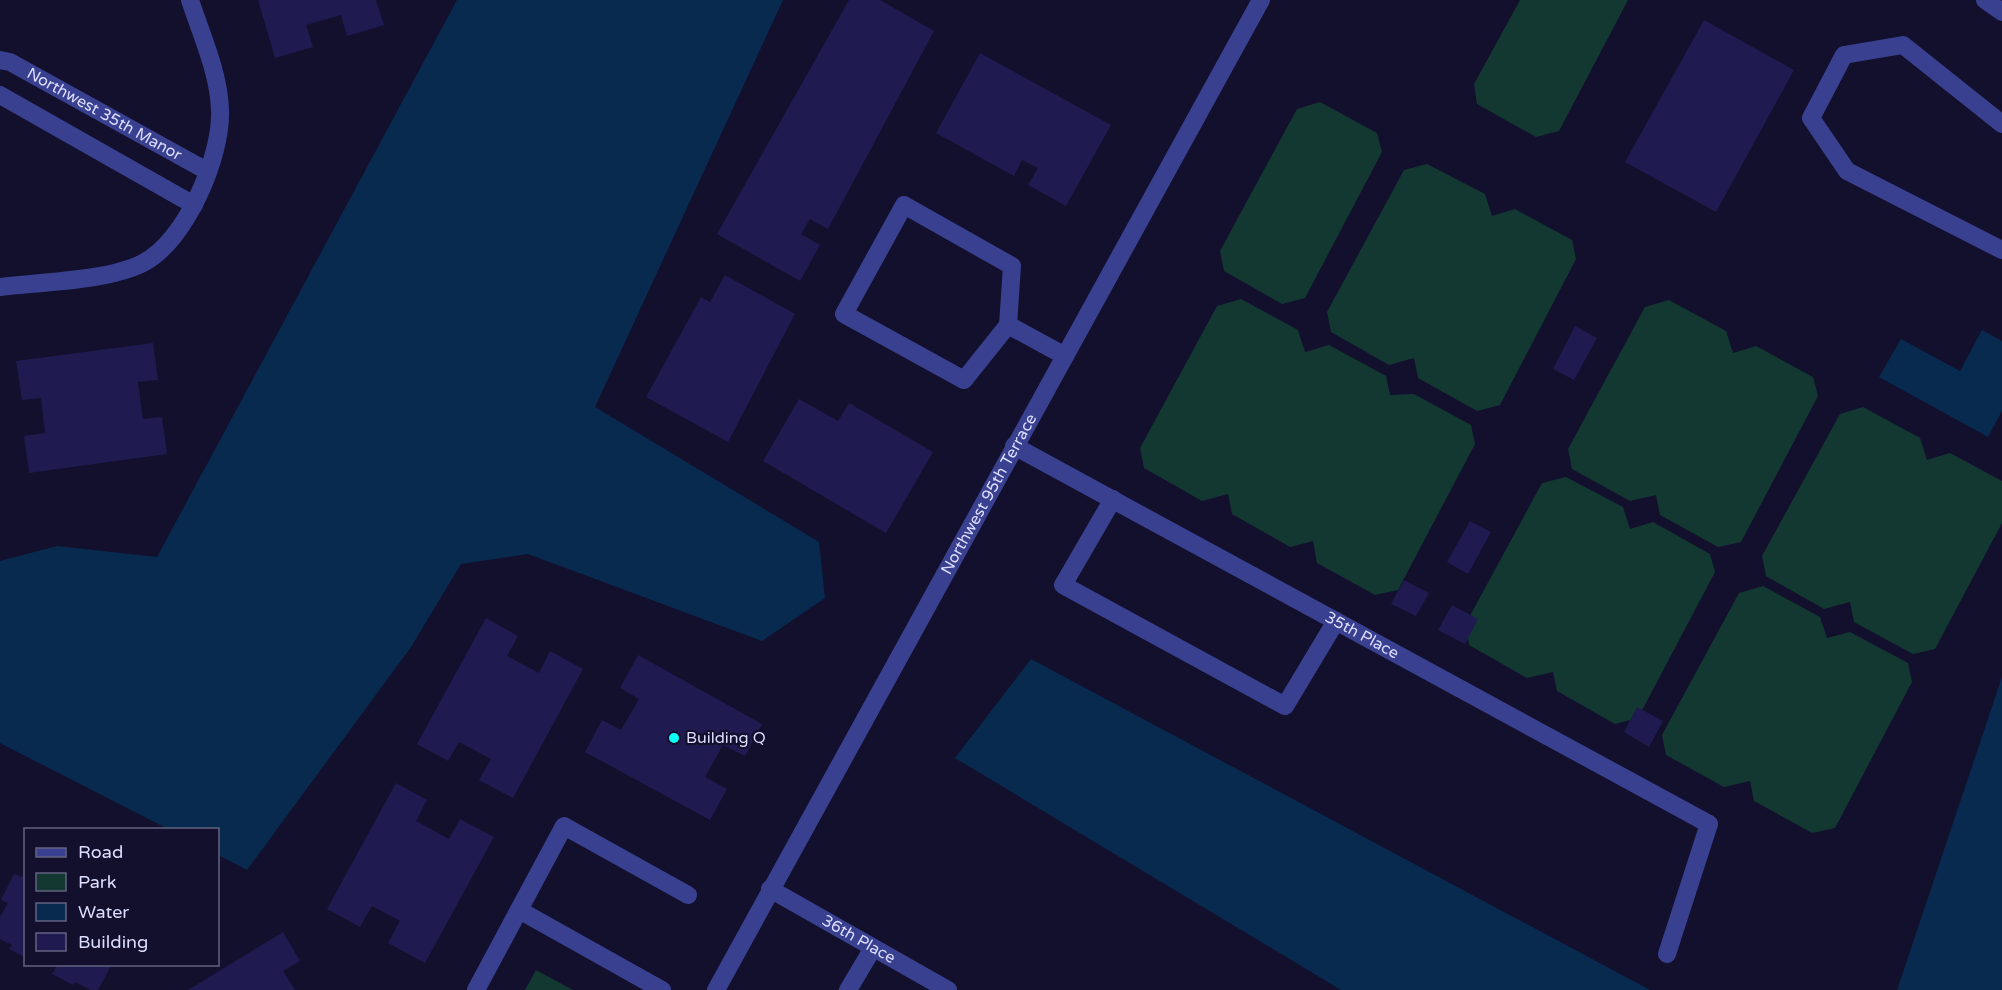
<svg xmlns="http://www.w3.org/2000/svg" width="2002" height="990" viewBox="0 0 2002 990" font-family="'Varela Round',sans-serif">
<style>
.green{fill:#133832}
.water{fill:#082a4f}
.building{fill:#1f1b50}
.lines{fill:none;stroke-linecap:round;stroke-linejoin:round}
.lane{stroke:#39408f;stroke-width:18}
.street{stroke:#39408f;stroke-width:18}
.poi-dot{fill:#08fffa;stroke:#12102d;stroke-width:2}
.labels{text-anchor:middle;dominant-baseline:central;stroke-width:4.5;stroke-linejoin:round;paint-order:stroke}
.street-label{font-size:16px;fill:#dcddff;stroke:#12102d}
.poi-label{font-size:16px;fill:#dcddff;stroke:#12102d;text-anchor:start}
</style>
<rect width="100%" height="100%" fill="#12102d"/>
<path class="green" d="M1520 0H1628L1559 131 1536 137 1477 104 1474 84Z
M1320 102 1377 133 1382 152 1305 298 1282 304 1224 271 1220 251 1297 109Z
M1427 164 1485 194 1492 216 1515 209 1572 240 1576 259 1500 405 1477 411 1418 378 1414 358 1389 365 1331 332 1327 312 1404 170Z
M1241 299 1298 330 1305 352 1329 345 1386 376 1390 395 1414 394 1471 425 1475 444 1398 590 1375 595 1317 563 1313 541 1290 547 1232 514 1228 494 1202 501 1144 468 1140 448 1217 306Z
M1669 300 1726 331 1733 353 1756 346 1813 377 1818 396 1741 542 1718 547 1660 515 1656 495 1630 501 1572 469 1568 449 1645 307Z
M1863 407 1920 438 1927 460 1950 453 2002 481V523L1935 649 1913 654 1854 622 1850 602 1824 609 1766 576 1762 556 1840 414Z
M1566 477 1623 507 1630 529 1653 522 1710 554 1715 572 1638 718 1615 724 1557 691 1553 672 1527 678 1469 645 1465 625 1542 483Z
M1763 586 1820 617 1827 638 1850 632 1908 663 1912 682 1835 828 1812 833 1754 801 1750 781 1724 787 1666 755 1662 735 1739 593Z
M536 970 573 990H525Z"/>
<path class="water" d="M457 0H783L595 407 819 542 825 598 762 641 528 554 461 564 411 647 247 870 218 855V830L168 829 0 743V561L57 546 157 557Z
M1982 330 2002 341V411L1988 437 1879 377 1901 339 1960 371Z
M1031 659 1650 990H1341L955 758Z
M2002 677V990H1897Z"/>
<path class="building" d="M258 0H376L384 25 347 36 341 15 306 25 313 47 275 58Z
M849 0H880L934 31 828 229 810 219 801 234 820 245 800 281 717 234Z
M1704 20 1794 70 1716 212 1625 162Z
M980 53 1111 125 1066 206 1028 185 1038 168 1022 160 1014 176 936 133Z
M725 275 795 314 728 442 646 397 701 297 710 302Z
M1575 326 1597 338 1574 380 1553 369Z
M153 343 158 380 138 382 143 419 162 417 167 454 29 473 24 436 45 433 41 398 22 400 16 361Z
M799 399 838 421 849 403 933 452 886 533 763 461Z
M1470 521 1491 532 1468 574 1447 562Z
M1404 580 1429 593 1416 616 1391 604Z
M1452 605 1478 619 1465 644 1438 630Z
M486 618 518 636 507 656 539 673 550 651 583 669 513 798 479 780 491 759 459 742 448 761 417 744Z
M638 655 762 724 745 756 723 745 705 777 727 789 710 820 585 752 602 720 621 730 639 699 620 688Z
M1637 707 1663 721 1649 747 1624 732Z
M396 783 427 800 416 821 449 839 460 819 494 837 425 963 388 943 400 921 372 906 360 927 327 909Z
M26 871V958L9 949 12 945 0 939V917L8 903 1 900 14 874 22 877Z
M283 932 300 961 283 971 295 990H188Z
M58 964H112L98 990H91L75 982 73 985 52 974Z"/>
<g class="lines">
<g class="lane">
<path d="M1985 0 2002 12"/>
<path id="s1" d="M0 60 10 62 207 171"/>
<path d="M0 95 194 205"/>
<path d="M2002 124 1903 45 1844 55 1811 118 1847 171 2002 250"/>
<path d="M0 287C40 282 108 281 143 263 186 241 222 156 220 110 219 73 201 34 190 0"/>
<path d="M1008 325 964 380 844 314 904 205 1012 266 1008 325 1065 356"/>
<path d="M1113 499 1063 585 1285 706 1336 621"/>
<path d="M519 910 662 990"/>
<path d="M1667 954 1709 824"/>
<path d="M476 990 564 826 688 895"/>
<path d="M848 990 873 948"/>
</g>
<g class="street">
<path id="s2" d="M1014 446 1709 824"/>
<path id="s3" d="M770 889 948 990"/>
<path id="s4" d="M716 990 1261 0"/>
</g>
</g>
<circle class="poi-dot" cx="674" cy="738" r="6"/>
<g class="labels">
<g class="street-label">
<text stroke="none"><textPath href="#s1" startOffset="118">Northwest 35th Manor</textPath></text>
<text stroke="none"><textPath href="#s4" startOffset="566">Northwest 95th Terrace</textPath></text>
<text stroke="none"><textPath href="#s2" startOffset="396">35th Place</textPath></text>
<text stroke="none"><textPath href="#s3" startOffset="102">36th Place</textPath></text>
</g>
<g class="poi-label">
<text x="686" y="738">Building Q</text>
</g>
</g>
<rect x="24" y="828" width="195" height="138" fill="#12102d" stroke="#636281" stroke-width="1.5"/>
<rect x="36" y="848" width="30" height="9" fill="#39408f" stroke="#636281" stroke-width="1.5"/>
<text x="78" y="858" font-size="18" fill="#dcddff">Road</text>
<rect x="36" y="873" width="30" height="18" fill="#133832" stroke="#636281" stroke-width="1.5"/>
<text x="78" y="888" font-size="18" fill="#dcddff">Park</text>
<rect x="36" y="903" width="30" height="18" fill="#082a4f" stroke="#636281" stroke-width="1.5"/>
<text x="78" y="918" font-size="18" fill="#dcddff">Water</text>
<rect x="36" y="933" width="30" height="18" fill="#1f1b50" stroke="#636281" stroke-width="1.5"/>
<text x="78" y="948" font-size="18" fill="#dcddff">Building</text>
</svg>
